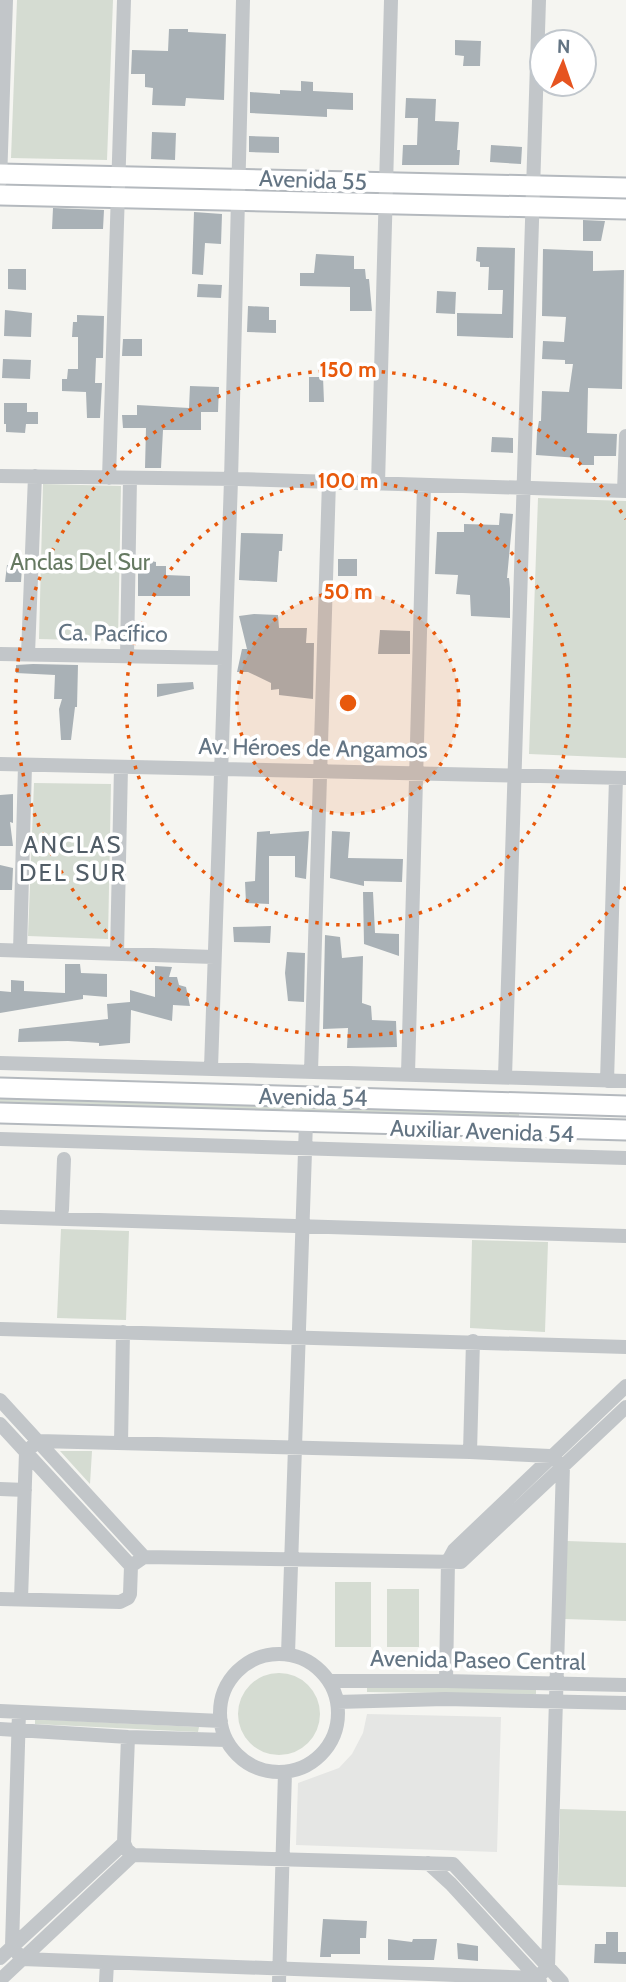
<svg xmlns="http://www.w3.org/2000/svg" width="626" height="1982" viewBox="0 0 626 1982" font-family="Cabin,sans-serif">
<style>
.built{fill:#e5e6e4}
.green{fill:#d5dcd2}
.building{fill:#a9b1b6}
.lines{fill:none;stroke-linecap:round;stroke-linejoin:round}
.secondary-casing{stroke:#b4b9be;stroke-width:23}
.street{stroke:#c2c6c9;stroke-width:14}
.secondary{stroke:#fff;stroke-width:19}
.ring{fill:none;stroke:#e8590c;stroke-width:3.5;stroke-dasharray:3.5 7}
.labels{text-anchor:middle;dominant-baseline:central;stroke-width:7;stroke-linejoin:round;paint-order:stroke}
.street-label{font-size:23px;fill:#637483;stroke:#fff}
.park-label{font-size:23px;fill:#667a62;stroke:#fff}
.neighbourhood-label{font-size:24px;letter-spacing:2px;fill:#515d67;stroke:#fff}
.centre{fill:#e8590c;stroke:#fff;stroke-width:3.5}
.ring-label{font-size:21px;text-anchor:middle;font-weight:bold;fill:#e8590c;stroke:#fff;stroke-width:7;stroke-linejoin:round;paint-order:stroke}
</style>
<rect width="100%" height="100%" fill="#f5f5f1"/>
<path class="built" d="M367 1714 501 1717 497 1852 296 1845 298 1783 339 1768 352 1754 363 1733Z"/>
<path class="green" d="M17 0H113L107 160 11 158Z
M43 484 121 486 118 641 39 639Z
M538 498 626 501V758L529 754Z
M34 783 111 784 108 939 28 936Z
M0 1095 284 1104 283 1113 0 1105Z
M292 1105 519 1109V1120L292 1114Z
M61 1229 129 1231 126 1320 57 1318Z
M472 1240 548 1242 545 1332 470 1328Z
M60 1451H92L90 1484Z
M567 1541 626 1543V1621L565 1619Z
M335 1582H371V1647H335Z
M387 1589H419V1647H387Z
M238 1714a41 41 0 1 1 82 0a41 41 0 1 1-82 0Z
M367 1686 536 1688V1694L367 1692Z
M35 1719 199 1727 198 1732 35 1724Z
M560 1809 626 1811V1887L558 1885Z"/>
<path class="building" d="M169 29H188V32L226 34 224 100 186 98 185 106 152 105 153 88 145 87V74H131L132 50 168 51Z
M455 40 481 41 480 66H463L464 56 455 55Z
M301 81 313 82V91L353 93V110L327 109V117L250 113V92L280 94V90L301 91Z
M406 98 436 99 435 121 459 122 457 150H460L459 165H402L403 145H417L418 118H405Z
M152 132 176 133 175 160 151 159Z
M249 136 279 137V153L249 152Z
M491 145 522 147 521 164 490 162Z
M53 208 104 210 103 229H52Z
M194 212 222 214 221 244 205 243 203 275 192 274Z
M583 220 605 221 601 241H583Z
M477 247 515 248 513 338 457 336V313L502 314 503 290H488L489 267H480V262L476 261Z
M543 249 593 251V271L624 270 622 389 588 388 587 433 617 434 616 456H594V465H579V458L536 455 537 432 539 421H541L542 391 569 392 573 364H565V360L542 359 543 341 564 342 566 317 542 316Z
M316 254 354 256V269H365L366 279H369L372 311H350V287L300 286V273H314Z
M8 269H26V290L8 289Z
M198 284 222 285 221 298 197 297Z
M437 291 456 292 455 314 436 313Z
M248 306 269 307V320H276V333L247 332Z
M5 310 32 313 31 337 4 336Z
M77 315 104 316 103 358H96L95 383H102L100 418H87L86 392 62 391V379H67L68 369H78V337H72L73 322H77Z
M123 339H142V356H122Z
M3 359 31 360 30 379 2 378Z
M309 377H323L324 402H309Z
M190 386 219 387 218 412H201V430H163L161 468H145L146 428H123L122 415H137V405L189 408Z
M4 403H27V412H38V424H26L25 433 6 432V424H4Z
M492 437 513 438V453L491 452Z
M500 513 513 514 507 578H509L510 588V618L471 616 470 595 456 594 458 575 435 574 437 532H464V524L499 525Z
M241 533 283 534 282 551H279L277 582 239 580Z
M138 555H151V561L156 562V566H166V575L190 576V596H138Z
M338 559H357V576H338Z
M7 565 22 567 21 582H5Z
M254 614 278 615 279 628H307L306 643H314L313 699 279 695V689L271 690V683L248 672H237L242 649H247L239 616Z
M380 630 410 631V654H378Z
M33 664 78 665 77 707H75L71 740H61L59 709 62 699H54L55 675 16 673V665Z
M193 682 194 689 157 697V684Z
M13 794V823L10 822 13 846H0V795Z
M270 831V834L309 831 306 879 295 877V856H269V904L246 903 245 882 255 881 257 832Z
M332 831 350 832 348 858 403 859 402 882 364 881V886L330 878Z
M0 865 13 868 12 890H0Z
M363 892H373L375 933 399 934V956L364 944Z
M271 926 270 943 234 942 233 927Z
M325 935 340 937 342 958 363 956 362 1003 371 1006 372 1020 396 1021 397 1047 347 1048 348 1028 323 1029Z
M287 952 305 953 304 1002 288 1001 285 973Z
M65 964H80L81 973 107 974V997L83 995V999L0 1013V991L11 992V980L24 981V991L65 993Z
M155 966 172 967 169 977H177L179 985 186 987 190 1006 173 1005 172 1021 131 1010 130 1043 99 1046V1043L68 1041 18 1042 19 1029 108 1019 107 1004 130 1002V990L155 997Z
M323 1919 367 1921 366 1938H360V1954H331V1957H320Z
M606 1932H618V1952H626V1964L594 1963 595 1944H606Z
M388 1939 412 1942 413 1939H437L434 1960H388Z
M457 1943 478 1946V1961L458 1959Z"/>
<g class="lines">
<defs>
<path id="secondary" d="M0 174 626 188
M0 195 626 209
M0 1088 626 1106
M0 1113 626 1130"/>
</defs>
<use href="#secondary" class="secondary-casing"/>
<path class="street" d="M0 181 6 0
M0 476 238 479 626 491
M109 478 124 0
M378 484 391 0
M624 491 626 436
M0 654 224 658
M28 654 35 476
M127 656 130 478
M0 764 626 778
M0 950 214 957
M20 951 25 765
M117 954 121 767
M0 1063 626 1081
M211 1068 231 480 243 0
M311 1072 329 481
M408 1074 424 485
M505 1077 539 0
M607 1081 616 778
M0 1139 626 1158
M62 1210 64 1159
M0 1217 626 1236
M0 1329 626 1347
M0 1400 144 1557
M0 1424 131 1566 130 1594 128 1598 120 1602 0 1599
M121 1443 123 1332
M470 1452 473 1341
M0 1489 25 1490
M131 1566 144 1557 461 1562 626 1407
M288 1654 306 1122
M220 1713a59 59 0 1 1 118 0a59 59 0 1 1-118 0Z
M329 1681H446L626 1685
M446 1681 448 1561 454 1550 626 1386
M337 1702 445 1699 626 1703
M0 1711 221 1721
M19 1712 12 1946 22 1959 537 1978 548 1967 563 1466 550 1456 470 1452 38 1441 26 1452 21 1599
M0 1729 128 1737 226 1740
M128 1737 124 1843 127 1850 133 1855 453 1864 562 1982
M428 1863 451 1884 540 1981
M0 1958 124 1843
M0 1980 133 1855
M106 1982 107 1963
M279 1982 285 1772"/>
<use href="#secondary" class="secondary"/>
</g>
<circle cx="348" cy="703" r="111" fill="#e8590c" fill-opacity=".12"/>
<g class="ring">
<circle cx="348" cy="703" r="111"/>
<circle cx="348" cy="703" r="222"/>
<path d="M626 887A333 333 0 1 1 626 519"/>
</g>
<g class="labels">
<g class="street-label">
<text transform="translate(313 180) rotate(2)">Avenida 55</text>
<text transform="translate(113 633) rotate(1)">Ca. Pacífico</text>
<text transform="translate(313 748) rotate(1)">Av. Héroes de Angamos</text>
<text transform="translate(313 1097) rotate(1)">Avenida 54</text>
<text transform="translate(482 1131) rotate(2)">Auxiliar Avenida 54</text>
<text transform="translate(478 1660) rotate(1)">Avenida Paseo Central</text>
</g>
<g class="park-label">
<text x="80" y="562">Anclas Del Sur</text>
</g>
<g class="neighbourhood-label">
<text x="73" y="844">ANCLAS<tspan x="73" dy="28">DEL SUR</tspan></text>
</g>
</g>
<circle cx="348" cy="703" r="10" class="centre"/>
<g class="ring-label">
<text x="348" y="377">150 m</text>
<text x="348" y="488">100 m</text>
<text x="348" y="599">50 m</text>
</g>
<g transform="translate(563 63) rotate(2)"><circle r="33" fill="#ffffff" stroke="#c1c7cd" stroke-width="2"/>
<path d="M0-5L12 26L0 18L-12 26Z" fill="#e65420"/>
<text y="-10" font-size="19" font-weight="bold" text-anchor="middle" fill="#637483">N</text>
</g>
</svg>
